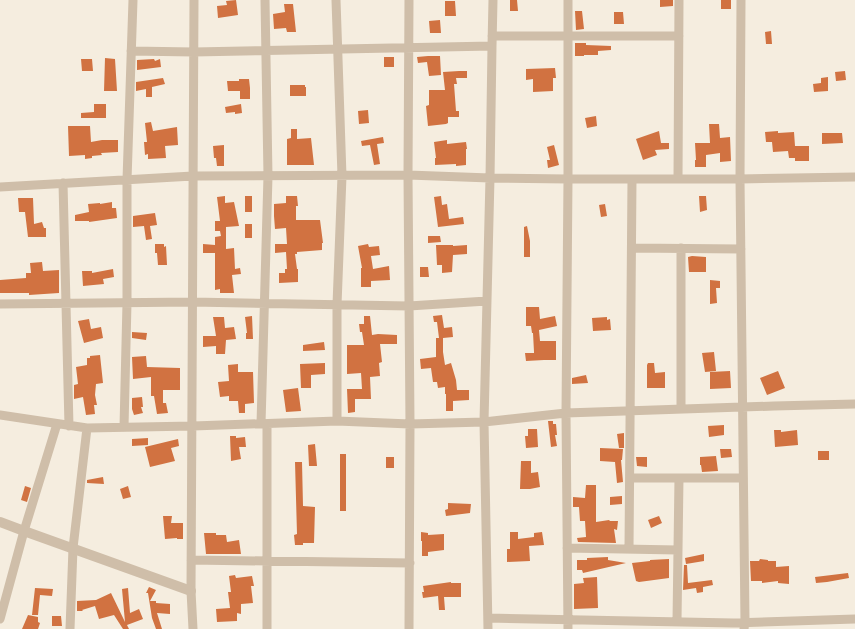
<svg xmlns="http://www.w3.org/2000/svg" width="855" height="629" viewBox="0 0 855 629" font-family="'Varela Round',sans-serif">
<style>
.building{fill:#d17241}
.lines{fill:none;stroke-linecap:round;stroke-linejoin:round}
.minor{stroke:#cfbea9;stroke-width:9}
.tertiary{stroke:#cfbea9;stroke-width:10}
</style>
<rect width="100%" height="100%" fill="#f5eddf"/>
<path class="building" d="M236 0 238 15 218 18 217 6 227 5 226 1Z
M510 0H517L518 11H510Z
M660 0H673V6L660 7Z
M721 0H731V9H721Z
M445 1H455L456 16H445Z
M284 4H293L296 32H287L286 28 274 29 273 14 285 12Z
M575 11H582L584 29 576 30Z
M614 12H623L624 24H614Z
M440 20 441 33H430L429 21Z
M771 31 772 44H766L765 32Z
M575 43H586V45L611 46V50L598 51V55H584V56H575Z
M428 56H440L441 75 429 76 427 62 418 63 417 57Z
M384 57H394V67H384Z
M105 58 115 59 117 91H104Z
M81 59H92L93 71H82Z
M154 59 155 61 160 59 161 67 137 70V60Z
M555 68 556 78H553V91L533 92V79L526 80V69Z
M459 71H467V78H456L457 84H454L456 111H459V117H448V123L446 124 428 126 426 106 429 105V90H445L443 72Z
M845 71 846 80 836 81 835 72Z
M828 77V91L814 92 813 84 821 83V78Z
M163 78 165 84 152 87V97H146V89L136 91V82Z
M239 79H249L250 88V99H240V91H228L227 81H239Z
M290 85H305V87H306V96H290Z
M94 104H106V118H81V113L94 112Z
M241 104 242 113 235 114V112L226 113 225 107Z
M368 110 369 123 359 124 358 111Z
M596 116 597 126 587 128 585 118Z
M151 122 153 131 177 127 178 145 165 146 166 158 148 159V154L145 155 144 142H147L145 123Z
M709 124H719L720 138 730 137 731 161 720 162V153L706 155V167H695V160H696L695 143H710Z
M68 126H90L91 142 102 140H118V152L101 153 102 155 92 156V158L85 159V155L69 156Z
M291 129H297V139L311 138 314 165H287V139L291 138Z
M659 131 661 143H669V149L655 150 657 155 643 160 636 139Z
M778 131V133L794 132 795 146H809V161H795V158H789L788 151 773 152 772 142H766L765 132Z
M822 133H842L843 143 822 144Z
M383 137 384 143 377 144 380 164 374 165 370 145 362 146 361 141Z
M447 140V144L466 142 467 149H466V165L456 166V164L435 165V158H436L434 142Z
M224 145V166H217L216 158H214L213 146Z
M554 145 559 165 548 168 547 160H550L547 147Z
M225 196V203L234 202 239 226 226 227V249L234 248 235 269 240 268 241 274 232 275 234 293H220V289L215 290V253H203V244L215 245V237L221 236 220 231H215V221H220L217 197Z
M245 196H252V212H245Z
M286 196H297L298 206H296V220H320L323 243H322V250L297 252V254H295L297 269H298V282L279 283V273H285V269H287L286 252 275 253V244H287L286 228 275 229 274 216V204L286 203Z
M441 196 442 205 447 204 449 219 463 217 464 224 438 227 434 197Z
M699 196H706L707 210 700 212Z
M18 198H33L34 224 42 222 44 228H46V237H28L25 212H19Z
M112 202V208H116L117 218 89 222V221H75V215L89 212 88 204 100 203V204Z
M605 204 607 216 601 217 599 205Z
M155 213 157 225 150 226 152 239 146 240 144 226 133 227V216Z
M245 224H252V238H245Z
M527 226 530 241V257H524V227Z
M428 236H440L441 242 428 243Z
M155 244H164V247L166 246 167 265H158L157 253H155Z
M368 244 369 247 379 246 380 255 371 256 373 269 389 266 390 280 371 281V287H361V268H362L358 246Z
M436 245H453V246L467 245V254L453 255 452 272 442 273V265H437Z
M692 256 706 257V272H689L688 257Z
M42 262 43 271 59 270V293L29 295V293H0V280L26 278V273H31L30 263Z
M420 267H428L429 277H420Z
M113 269 114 277 103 279 104 284 83 286 82 271H92V273Z
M710 280 720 281V288H716L717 303 710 304Z
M526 307H539L540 319 555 316 557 326 539 330 540 341H556V360H544L526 361 525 353H534V352L533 333H532L531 326H526Z
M442 315 444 328 452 327 453 337 443 338V352L445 365 451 363 456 380 457 390H469V400L453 401V411H446V394H445V387L438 388 437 382H433L431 368 421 369 420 359 436 357V338H439L437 322H434L433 316Z
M252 316 253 339H246V333H247L245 317Z
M364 316H370L372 335 378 334 397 335V344H380L382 362 379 363 380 376 370 377 371 399H355V412L348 413 347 389H362L361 373 347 374V345H364L362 332H360L359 324H364Z
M213 317H224L225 328 234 327 236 339 226 340 225 354H216V346L203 347V336H216Z
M607 317V320L610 319 611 330 593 331 592 318Z
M89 319 91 329 101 327 103 338 84 343 78 321Z
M132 332 147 333 146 340 132 338Z
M324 342 325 350 303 351V345Z
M714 352 716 371 705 372 702 353Z
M100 355 103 383 96 384 95 395 97 405H94L95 414 86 415 83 397 74 399V385L78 384 76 367 87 365V358H90V356Z
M146 356 147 367 180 368V390H163V403H166L168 413 157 414 154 396H151V377L133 379 132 357Z
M325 363V374L311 375V388H301L300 364Z
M648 363H654L655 373 665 372V388H647V365Z
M238 364V372H253L254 403 245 404V413H239L238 401H229V396L220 397 218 382 229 381 228 365Z
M730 371 731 388 710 389V372Z
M778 371 785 388 767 395 760 378Z
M586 375 588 383 572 384V378Z
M298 388 301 411 286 412 283 390Z
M142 397 143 407H141L143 413 134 415 132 409V398Z
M548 421H553V424H556L557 435H555L557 446 551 447Z
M724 425V435L709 437 708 426Z
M528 429H537L538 447 526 448 525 436H528Z
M774 430H781V432L797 430 798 445 775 447Z
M624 433V448H619L617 434Z
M230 436H236V438L245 437 246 447H239L241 459 231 461Z
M148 438V445L132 446V439Z
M178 439 179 446 171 448 175 461 150 467 145 447Z
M315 444 317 466H309L308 445Z
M600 448 623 449 622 460H621L623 482 617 483 615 462 600 461Z
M720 449H731L732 457 721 458Z
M818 451H829V460H818Z
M340 454H346V511H340Z
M716 456 718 471 702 472 701 465H700V457Z
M386 457H394V468H386Z
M636 457H647V467L637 466Z
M521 461H531V473L538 472 540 487 530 489H520Z
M295 462H302L303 506 315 507 314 543H303V545H295L294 535 297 534Z
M103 477 104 484 87 483V480Z
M586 485H596V522L609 520 610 521H618L617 530 614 529 616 543 578 542 577 538 586 537 585 521H580L579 507H573V497L585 498Z
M25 486 31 488 27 502 21 500Z
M128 486 131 497 123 499 120 489Z
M622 496V504L610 505V497Z
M448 503 471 504 470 513 446 516 445 510 448 509Z
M163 516H172L171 523H183V539H177V538L165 539Z
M659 516 662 523 651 528 648 520Z
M421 532 428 533V535L444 534V550L428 552V556H422V541H421Z
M510 532H518V539L534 537V533L542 532 544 545 529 546 530 561 507 562V549H510Z
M204 533H216V535H226L227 542 239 540 241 554H206Z
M704 554V561L686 564 685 558Z
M608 557V560L626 563 583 573 582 570H577V560H587V558Z
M669 559V578L639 582 636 581 632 563 650 561V560Z
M760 559 768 560V561H776V567L789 566V584L778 583V581L762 583V581H751L750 561H759Z
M684 565H687L688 583 712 580 713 585 703 587V592L697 593 696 588 683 590Z
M848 573 849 578 827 582 816 583 815 577Z
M235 575 236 578 252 576 254 586H251L253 603 241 604V614L237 613V621L217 622 216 609 230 608 228 592H231L229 576Z
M597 577 598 608 574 609V584L584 583 583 578Z
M451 582V583H461V597H444L445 610H439L438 596 423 598 422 592H424L423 586Z
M149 587 156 590 150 601H156V603L170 604V614L157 613 162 629H156L152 618 148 593H146Z
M35 588 53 589 52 596 40 595 38 615H32Z
M128 588 130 613 139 609 143 619 127 625 129 629H123L114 615 99 619 95 606 82 610 83 611H77V601L96 600 111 593 125 622 122 589Z
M28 615 38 617V622L40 623 38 629H22Z
M52 616H61L62 626H52Z"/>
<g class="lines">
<path class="minor" d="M336 0 342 176 337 305V421
M409 0 408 175 410 424 409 629
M568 0V179L566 413 568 629
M741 0 740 179 745 622 744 629
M492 36H679
M131 51 194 52 492 46
M678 179 679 0
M63 183 69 426
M0 187 193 176 408 175 490 178 568 179H740L855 177
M632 248 741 249
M681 248V409
M0 304 193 302 409 306 487 301
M0 415 87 428 193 426 337 421 410 424 484 422 566 413 774 406 855 404
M261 424 268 176 265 0
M267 424V629
M124 427 127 303V180L133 0
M630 478H743
M567 548 678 550
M629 549 632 179
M191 560 410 563
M488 618 733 623 855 619
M0 619 24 531 57 424
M677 621 679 478
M70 629 73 548 87 428
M193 629 191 591 194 0
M488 629 484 422 490 178 492 46 493 0"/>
<path class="tertiary" d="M0 522 24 531 191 591"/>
</g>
</svg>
